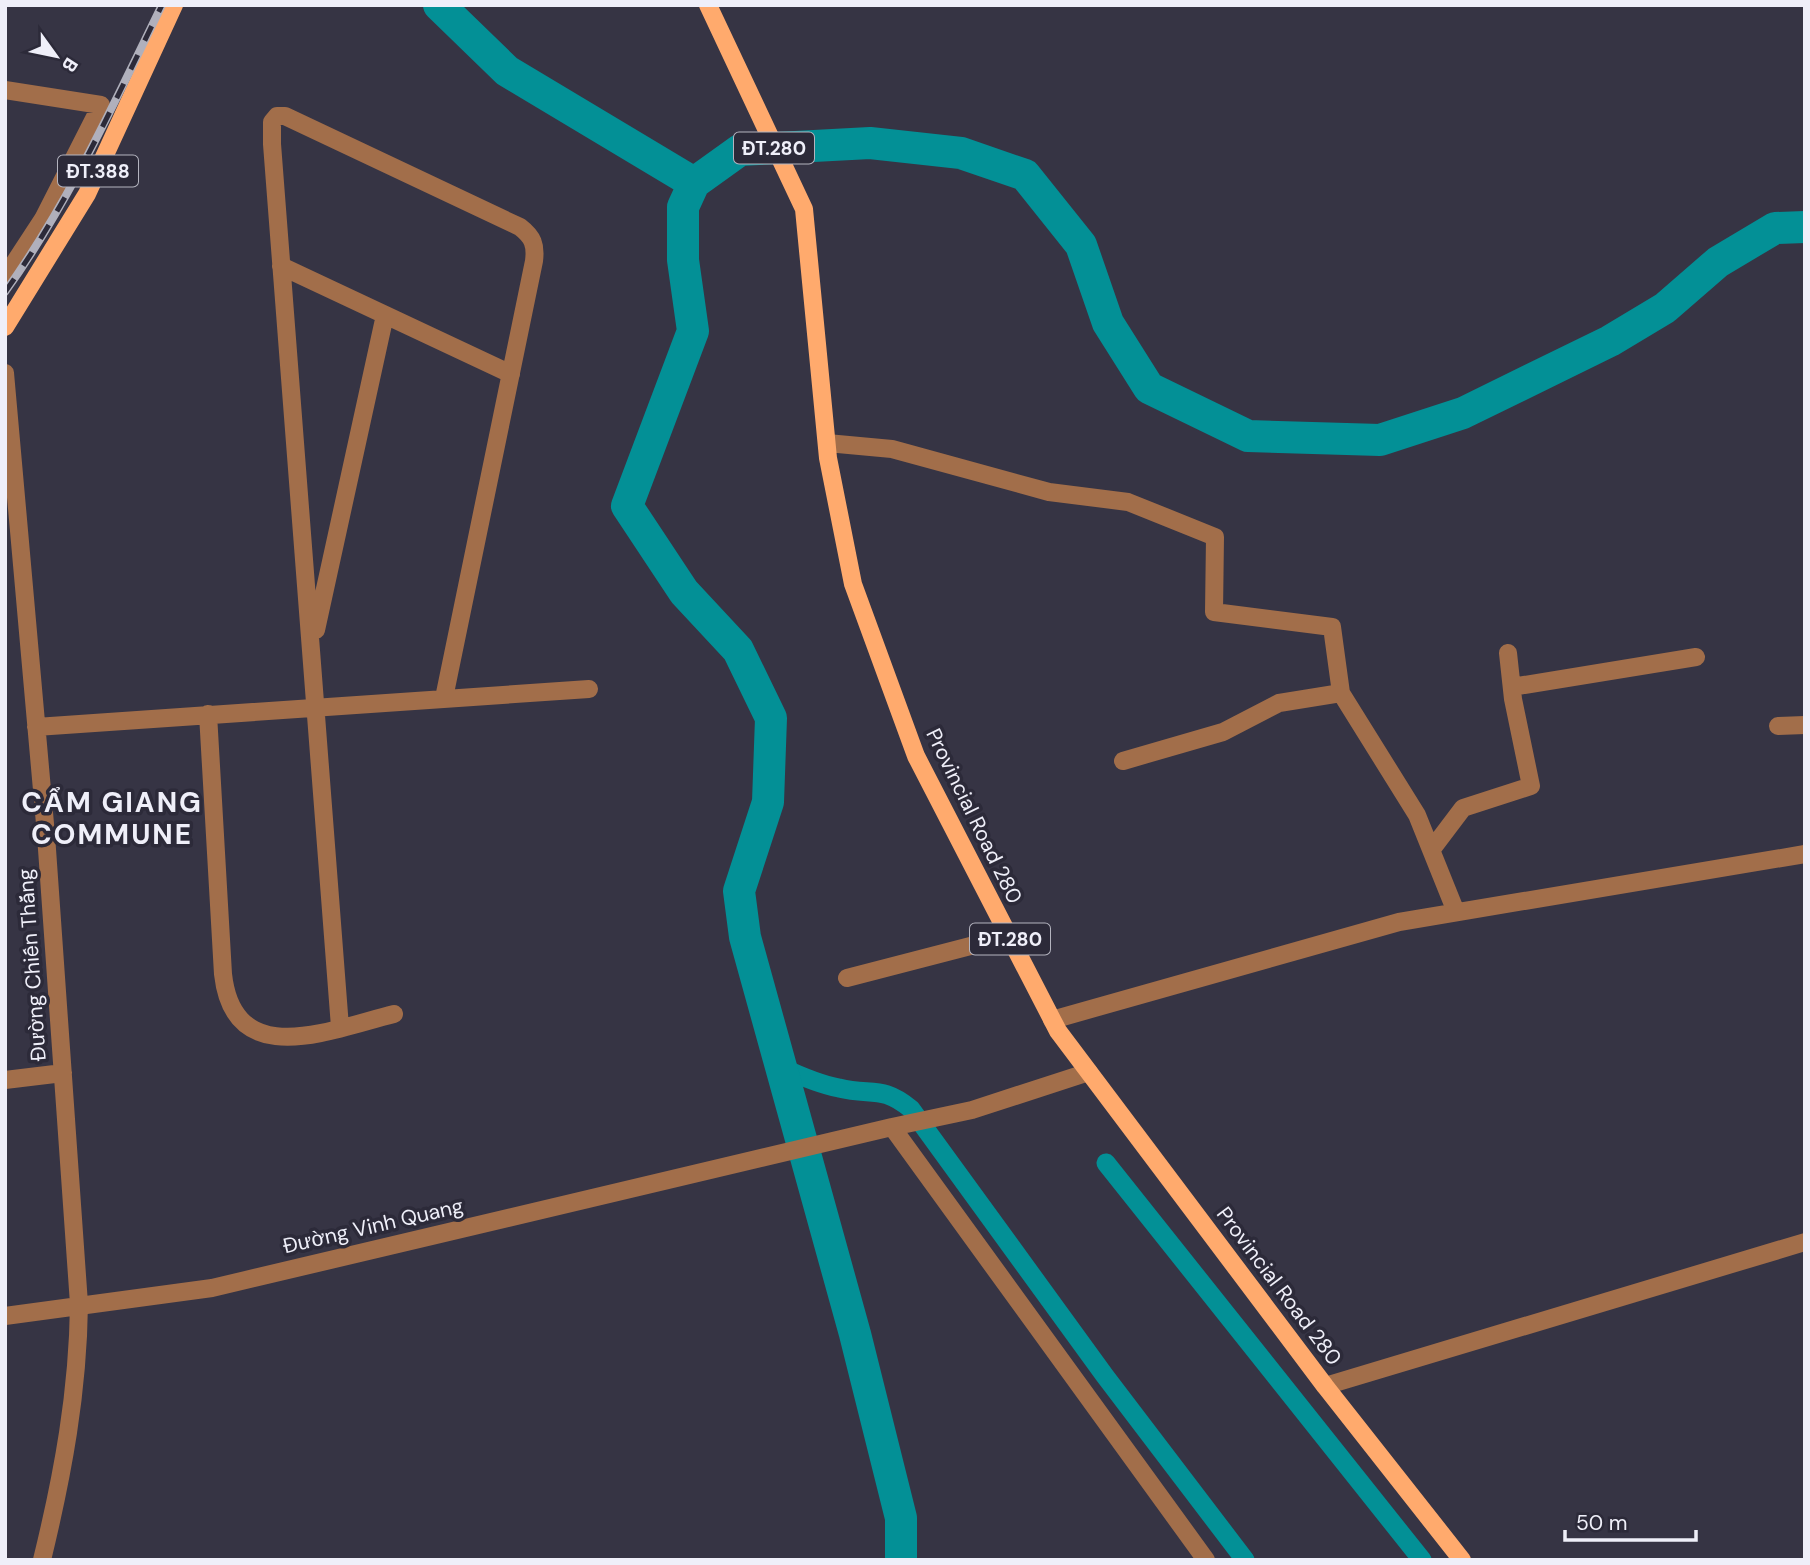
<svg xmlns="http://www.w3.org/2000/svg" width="1810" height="1565" viewBox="0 0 1810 1565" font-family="'DM Sans',sans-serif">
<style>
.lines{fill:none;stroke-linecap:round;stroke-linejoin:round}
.canal{stroke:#039096;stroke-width:19}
.river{stroke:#039096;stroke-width:32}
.minor{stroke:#a26e4a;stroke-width:18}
.major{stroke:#ffaa6d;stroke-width:18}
.rail-casing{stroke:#b0b0bc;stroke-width:8}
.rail{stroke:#2c2a39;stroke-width:5;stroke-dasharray:16;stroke-linecap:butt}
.labels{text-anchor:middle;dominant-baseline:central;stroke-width:7;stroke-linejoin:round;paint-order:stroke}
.shield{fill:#2c2a39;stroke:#b4b4bf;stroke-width:2}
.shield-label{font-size:19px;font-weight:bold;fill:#efeff9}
.street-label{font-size:21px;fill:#efeff9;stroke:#2c2a39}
.district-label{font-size:28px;font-weight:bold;letter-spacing:2px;fill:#efeff9;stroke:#2c2a39}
</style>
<rect width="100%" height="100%" fill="#363444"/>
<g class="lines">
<path class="canal" d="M781 1067C800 1076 818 1084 839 1088 872 1096 882 1085 911 1109L1105 1376 1245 1560
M1106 1163 1422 1560"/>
<path class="river" d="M439 5 507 71 694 183
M901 1560V1518L855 1334 745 937 739 891 768 802 771 718 738 650 684 592 627 506 693 331 683 260V207L694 183 740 150 870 143 961 153 1025 175 1081 245 1108 323 1149 388 1248 436 1380 440 1463 413 1610 341 1665 308 1718 262 1775 228 1805 227"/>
<path class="minor" d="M5 90 101 105 43 219 5 277
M281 266 511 374
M5 373 46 835 79 1304C78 1392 63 1474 42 1560
M827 443 892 449 1049 492 1128 502 1215 537 1214 612 1332 627 1341 693 1417 815 1456 912
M316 630 385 315
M1512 687 1696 657
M208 714 223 974C234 1073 332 1029 394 1014
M1778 726 1805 725
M36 727 589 689
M1123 761 1223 732 1279 703 1341 693
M1432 849 1463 808 1531 786 1513 699 1508 653
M847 978 1009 936
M1052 1020 1399 922 1805 854
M340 1027 272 144V122L277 116H285L520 227C533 237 536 245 534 261L444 698
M1089 1072 972 1110 892 1127 1206 1560
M5 1080 63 1073
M5 1316 212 1288 892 1127
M1325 1386 1805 1242"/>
<path class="major" d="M708 5 804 209 828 458 853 584 916 756 1058 1031 1325 1386 1462 1560
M5 327 87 194 174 5"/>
<defs>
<path id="rail" d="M5 292C69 203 114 103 162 5"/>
</defs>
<use href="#rail" class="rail-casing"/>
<use href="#rail" class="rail"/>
</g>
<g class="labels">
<g class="shield">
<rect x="734" y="132.5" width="80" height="31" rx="5"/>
<rect x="58" y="155.5" width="80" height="31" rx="5"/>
<rect x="970" y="923.5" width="80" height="31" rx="5"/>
</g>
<g class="shield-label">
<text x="774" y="148">ĐT.280</text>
<text x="98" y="171">ĐT.388</text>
<text x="1010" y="939">ĐT.280</text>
</g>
<g class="street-label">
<text transform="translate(974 816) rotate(64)">Provincial Road 280</text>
<text transform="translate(32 965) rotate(-94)">Đường Chiến Thắng</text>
<text transform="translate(373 1226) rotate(-13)">Đường Vinh Quang</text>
<text transform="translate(1279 1286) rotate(53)">Provincial Road 280</text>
</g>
<g class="district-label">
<text x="112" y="802">CẨM GIANG<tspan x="112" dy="32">COMMUNE</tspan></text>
</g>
</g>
<rect width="1810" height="1565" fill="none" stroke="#efeff9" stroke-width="14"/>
<g transform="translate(56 56) rotate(123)" stroke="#2c2a39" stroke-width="5" paint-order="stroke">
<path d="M0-5L12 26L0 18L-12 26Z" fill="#efeff9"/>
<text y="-10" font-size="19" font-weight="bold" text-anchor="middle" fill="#efeff9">B</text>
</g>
<path d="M1565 1530v10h131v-10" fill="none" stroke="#efeff9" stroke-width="3.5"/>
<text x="1576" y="1530" font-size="21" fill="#efeff9" stroke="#2c2a39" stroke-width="5" paint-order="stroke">50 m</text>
</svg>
